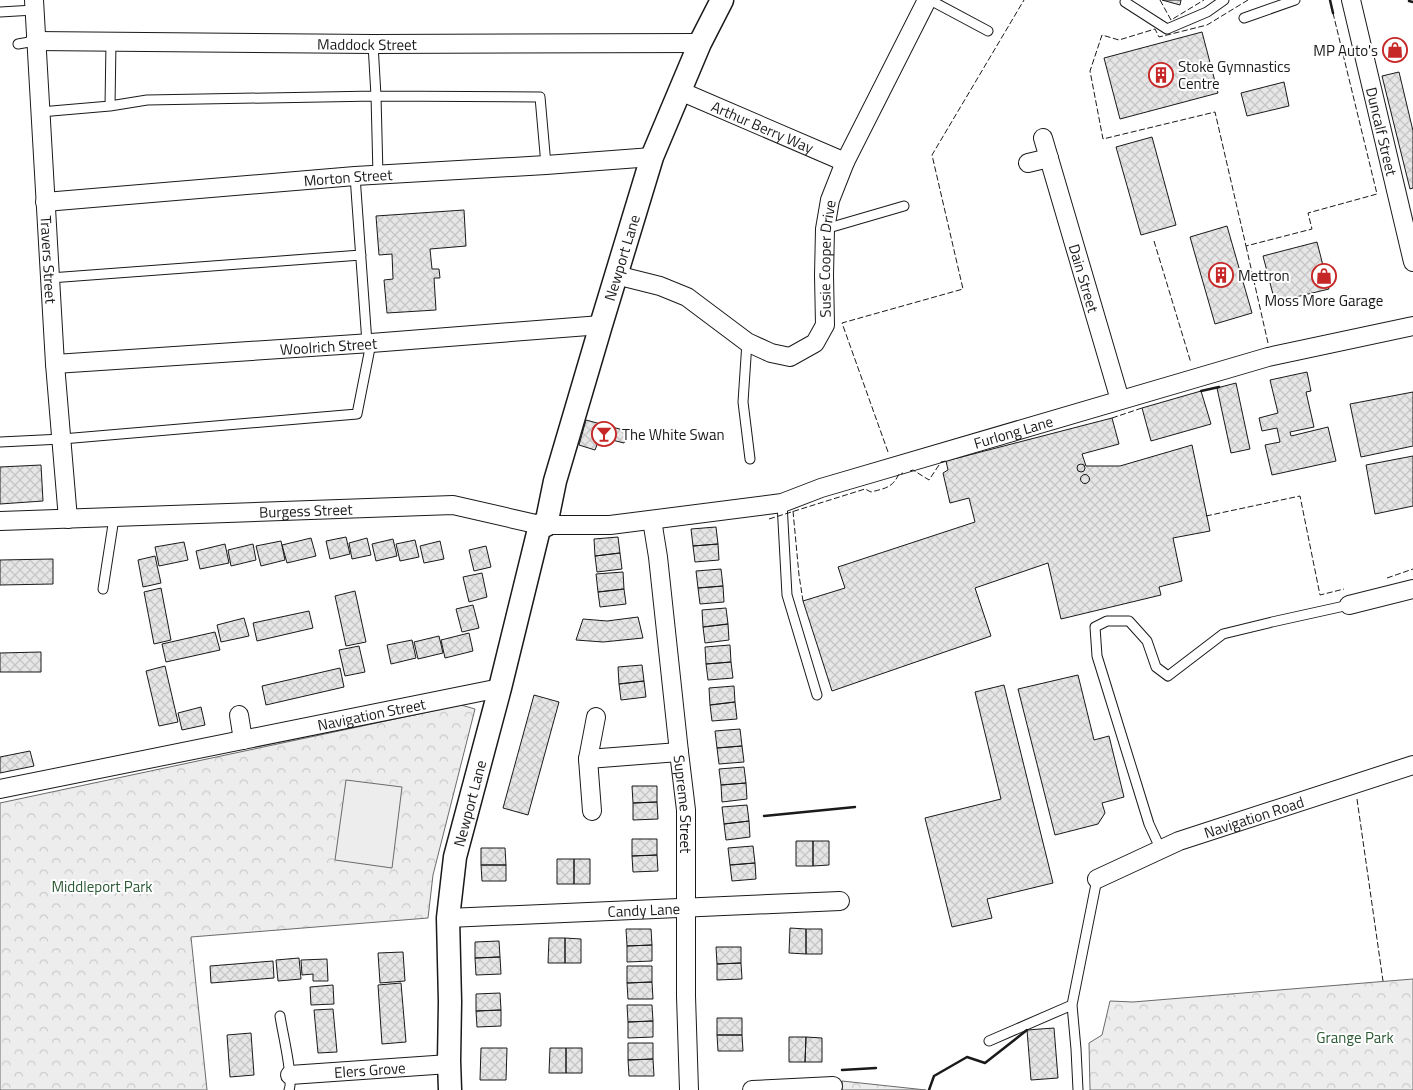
<svg xmlns="http://www.w3.org/2000/svg" width="1413" height="1090" viewBox="0 0 1413 1090" font-family="'Titillium Web',sans-serif">
<style>
.park{fill:url(#park-crowns);stroke:#6a6a6a}
.garden{fill:#ededed;stroke:#6a6a6a}
.building{fill:url(#building-cross-hatch);stroke:#1a1a1a}
.lines{fill:none;stroke-linecap:round;stroke-linejoin:round}
.service-casing{stroke:#1a1a1a;stroke-width:11}
.minor-casing{stroke:#1a1a1a;stroke-width:20}
.tertiary-casing{stroke:#1a1a1a;stroke-width:25}
.service{stroke:#fff;stroke-width:9}
.minor{stroke:#fff;stroke-width:18}
.tertiary{stroke:#fff;stroke-width:22}
.fence{stroke:#1a1a1a;stroke-width:1;stroke-dasharray:6 2.5;stroke-linecap:butt}
.wall{stroke:#1a1a1a;stroke-width:2.5}
.labels{text-anchor:middle;dominant-baseline:central;stroke-width:4;stroke-linejoin:round;paint-order:stroke}
.street-label{font-size:15px;fill:#1a1a1a;stroke:#fff}
.poi-label{font-size:15px;fill:#1a1a1a;stroke:#fff;text-anchor:start}
.park-label{font-size:15px;fill:#2b5a34;stroke:#fff}
</style>
<defs>
<pattern id="park-crowns" width="20" height="18" patternUnits="userSpaceOnUse" patternTransform="scale(1.25)"><rect width="20" height="18" fill="#ededed"/><path d="M2 6a3 3 0 1 1 6 0M12 15a3 3 0 1 1 6 0" fill="none" stroke="#cbcbcb"/></pattern>
<pattern id="building-cross-hatch" width="8" height="8" patternUnits="userSpaceOnUse" patternTransform="scale(1.25)"><rect width="8" height="8" fill="#e6e6e6"/><path d="M0 0l8 8M0 8l8-8" fill="none" stroke="#c5c5c5"/></pattern>
</defs>
<rect width="100%" height="100%" fill="#fff"/>
<path class="park" d="M461 705 475 709 433 875 428 918 191 937 207 1090H0V803Z
M1413 979V1090H1090L1089 1043 1102 1035 1110 1001 1133 1002Z
M842 1081 926 1090H842Z"/>
<path class="garden" d="M346 780 402 787 392 868 335 860Z"/>
<path class="building" d="M1162 0H1181L1180 5Z
M1202 32 1218 93 1120 119 1104 58Z
M1399 72 1413 131V188L1410 189 1382 76Z
M1284 82 1289 106 1247 116 1241 93Z
M1152 137 1176 225 1141 235 1116 147Z
M464 210 466 246 430 249 432 269H439L440 278H434L436 310 387 313 384 280 393 279 392 254 379 255 376 216Z
M1227 226 1252 313 1215 324 1190 237Z
M1317 242 1329 289 1275 302 1263 256Z
M1307 372 1311 391 1306 392 1314 427 1290 432 1291 436 1328 427 1336 461 1272 475 1265 445 1280 442 1277 428 1262 431 1259 418 1278 413 1270 380Z
M1236 383 1250 449 1231 453 1217 388Z
M1201 391 1211 424 1151 441 1142 408Z
M1413 392V446L1361 457 1350 404Z
M1112 418 1119 444 1082 454 1086 466H1120L1192 445 1210 531 1173 538 1182 581 1159 587 1161 595 1061 619 1048 563 975 588 991 636 832 691 803 601 845 588 838 567 975 522 969 498 950 503 943 473 948 470 946 461Z
M586 420 627 431 624 443 600 437 595 450 579 445Z
M1413 456V506L1375 514 1366 465Z
M1077 468a4 4 0 1 1 8 0a4 4 0 1 1-8 0Z
M41 465 43 501 0 504V467Z
M1080.5 479a4.5 4.5 0 1 1 9 0a4.5 4.5 0 1 1-9 0Z
M716 527 718 544 693 546 691 529Z
M346 537 350 554 330 559 326 541Z
M618 537 620 553 595 556 594 539Z
M311 538 316 556 287 563 282 545Z
M367 538 371 555 352 559 349 543Z
M393 539 397 556 376 561 372 544Z
M415 540 419 557 400 561 396 544Z
M281 541 285 560 261 566 256 546Z
M440 541 444 559 424 563 420 546Z
M184 542 188 560 159 566 155 547Z
M225 544 229 563 200 569 196 551Z
M253 544 256 560 231 566 228 550Z
M718 544 719 560 695 562 693 546Z
M486 546 491 567 474 571 469 550Z
M620 553 622 569 597 572 595 556Z
M155 556 161 583 143 587 138 560Z
M53 559V584L0 585V560Z
M721 569 723 586 698 588 696 571Z
M623 572 624 589 598 592 596 574Z
M482 573 487 597 469 602 463 577Z
M723 586 724 602 700 604 698 588Z
M161 588 171 640 154 644 144 592Z
M624 589 626 604 600 607 598 592Z
M355 591 366 642 346 646 335 596Z
M473 605 479 628 462 632 456 609Z
M726 608 728 624 703 627 702 610Z
M309 611 313 628 257 641 253 623Z
M638 617 643 638 603 642 576 640 583 619 607 621Z
M244 618 249 636 221 642 217 625Z
M728 624 729 640 705 643 703 627Z
M215 632 220 650 166 662 162 644Z
M469 633 473 651 445 658 441 640Z
M439 636 443 653 418 659 414 642Z
M412 640 416 658 391 664 387 645Z
M730 645 731 662 706 664 705 647Z
M359 646 365 672 345 676 339 650Z
M41 652V672H0V653Z
M731 662 733 678 708 680 706 664Z
M642 665 644 681 619 684 618 667Z
M165 666 178 722 159 726 146 671Z
M340 668 344 687 266 705 262 686Z
M1078 675 1094 740 1109 736 1124 797 1102 803 1105 813 1098 824 1055 835 1018 689Z
M644 681 646 697 621 700 619 684Z
M1004 685 1053 883 987 899 992 918 952 927 925 818 1001 799 975 692Z
M734 686 735 702 710 705 709 688Z
M534 695 559 702 528 815 503 808Z
M735 702 737 719 712 721 710 705Z
M201 707 205 725 182 730 178 713Z
M740 729 742 746 717 748 715 731Z
M742 746 744 762 719 764 717 748Z
M30 751 34 766 0 773V757Z
M744 767 746 783 721 785 719 769Z
M746 783 747 799 722 802 721 785Z
M632 786H657V802L633 803Z
M657 802 658 819 633 820V803Z
M747 805 749 821 724 824 722 807Z
M749 821 750 837 726 840 724 824Z
M632 839H657V855L632 856Z
M796 841H813V866H796Z
M813 841H829V865L813 866Z
M753 846 755 863 730 865 728 848Z
M481 848H505L506 865H481Z
M657 855 658 871 633 872 632 856Z
M557 859H574V884H557Z
M574 859H590V884H574Z
M755 863 756 879 732 881 730 865Z
M481 865H506V881H482Z
M790 928 806 929V954L789 953Z
M626 929H651L652 945 627 946Z
M806 929H822V954H806Z
M549 938H565V963H548Z
M565 938 581 939V963H565Z
M499 941 500 957 475 958V942Z
M652 945V961L627 962V946Z
M716 947H741V963L717 964Z
M403 952 405 981 380 983 378 953Z
M500 957 501 974 476 975 475 958Z
M299 958 301 979 278 981 276 960Z
M327 959 328 981H313V974L302 975 301 960Z
M273 961 274 978 211 983 210 966Z
M741 963 742 979 717 980V964Z
M627 966H652V982L627 983Z
M652 982 653 999H628L627 983Z
M401 983 406 1042 382 1044 378 985Z
M333 985 334 1004 311 1005 310 987Z
M500 993 501 1010 476 1011V994Z
M627 1005H652L653 1021 628 1022Z
M333 1009 337 1052 318 1053 314 1010Z
M501 1010V1026L477 1027 476 1011Z
M717 1018H742V1035H717Z
M653 1021V1037L628 1038V1022Z
M1054 1028 1058 1078 1031 1080 1027 1030Z
M251 1033 254 1075 230 1077 227 1035Z
M717 1035H742L743 1051H718Z
M789 1037H806L805 1062H789Z
M806 1037 822 1038V1062H805Z
M628 1043H653V1059L628 1060Z
M481 1048H507L506 1080H480Z
M550 1048H566V1073H549Z
M566 1048H582V1073H566Z
M653 1059 654 1076H629L628 1060Z"/>
<g class="lines">
<defs>
<path id="service" d="M930 0 988 31
M1125 2 1167 29 1207 12 1224 0
M0 12 34 10
M1244 18 1295 0
M18 44 35 41
M373 44 376 96 378 175
M110 106 111 42
M40 112 110 106 147 100 376 96 540 97 546 165
M355 176 367 343
M825 229 904 206
M50 278 361 255
M747 342 743 402 750 459
M0 442 62 439 357 414 371 343
M782 503 787 595 817 695
M103 589 114 518
M1161 850 1149 824 1097 656 1095 627 1107 621H1129L1147 641 1156 667 1168 676 1223 634 1272 622 1349 605
M280 1016C282 1031 294 1079 289 1090
M989 1041 1072 1005
M1078 1090 1076 1049 1072 1005 1097 879"/>
<g id="minor">
<path id="s1" d="M34 0 55 364 68 519"/>
<path id="s2" d="M1351 0 1413 262"/>
<path id="s3" d="M35 41 373 44 700 43"/>
<path id="s4" d="M680 91 845 162"/>
<path id="s5" d="M1043 138 1120 400"/>
<path d="M1028 163 1049 158"/>
<path id="s6" d="M45 202 355 176 546 165 652 157"/>
<path id="s7" d="M616 275 660 286 687 297 747 342 771 353 790 357 815 343 825 325 824 275 825 229 830 200 845 162 927 0"/>
<path id="s8" d="M55 364 371 343 601 325"/>
<path id="s9" d="M652 520 658 557 679 752 686 810V996L689 1090"/>
<path id="s10" d="M0 521 453 505 540 525H610L782 503 821 488 1268 357 1413 326"/>
<path d="M1349 605 1413 589"/>
<path d="M239 715 243 740"/>
<path d="M588 759 679 752"/>
<path id="s11" d="M0 789 500 688"/>
<path d="M592 811 588 759 596 717"/>
<path id="s12" d="M1097 879 1179 841 1413 765"/>
<path id="s13" d="M448 918 840 901"/>
<path id="s14" d="M290 1075 449 1064"/>
<path d="M752 1090 833 1086"/>
</g>
<g id="tertiary">
<path id="s15" d="M546 525 555 481 601 325 652 157 700 43 722 0"/>
<path id="s16" d="M450 1090 449 1061 450 1002 448 918 455 857 500 688 540 525"/>
</g>
</defs>
<use href="#service" class="service-casing"/>
<use href="#minor" class="minor-casing"/>
<use href="#tertiary" class="tertiary-casing"/>
<use href="#service" class="service"/>
<use href="#minor" class="minor"/>
<use href="#tertiary" class="tertiary"/>
<path class="fence" d="M1160 0 1171 20 1204 0
M1248 0 1207 25 1159 37 1155 29 1119 40 1102 35 1090 71 1103 139 1215 112 1246 246 1312 229 1308 213 1377 194 1333 13
M1154 241 1191 363
M1246 246 1268 343
M1112 418 1142 408
M888 452 842 323 963 289 932 155 1024 0
M910 471 913 470 929 480 941 462 946 461
M793 511 799 575 803 601
M1206 516 1300 496 1320 595 1344 589
M769 519 865 489 871 492C886 488 892 488 899 474L903 473
M1387 578 1413 569
M1357 799 1383 981"/>
<path class="wall" d="M1330 0 1333 13
M1409 1 1413 2
M1201 391 1219 387
M764 816 855 807
M842 1070 876 1068
M929 1090 934 1076 967 1057 985 1063 1027 1030"/>
</g>
<defs>
<symbol id="shop-ring" viewBox="-11 -11 22 22"><circle r="9.5" fill="#fff" stroke="#c62828" stroke-width="1.5"/><path d="M-5-2.5h2.3a2.7 3.5 0 0 1 5.4 0H5L5.5 6h-11ZM-1.5-2.5h3a1.5 2.3 0 0 0-3 0Z" fill="#c62828"/></symbol>
<symbol id="building-ring" viewBox="-11 -11 22 22"><circle r="9.5" fill="#fff" stroke="#c62828" stroke-width="1.5"/><path d="M-4-6H4V6H1V3H-1V6H-4ZM-2.5-4.3h1.7v1.8h-1.7ZM.8-4.3h1.7v1.8H.8ZM-2.5-1h1.7V.8h-1.7ZM.8-1h1.7V.8H.8Z" fill="#c62828"/></symbol>
<symbol id="bar-ring" viewBox="-11 -11 22 22"><circle r="9.5" fill="#fff" stroke="#c62828" stroke-width="1.5"/><path d="M-6-5H6L.8 .8V4.5H3.5V6h-7V4.5H-.8V.8Z" fill="#c62828"/></symbol>
</defs>
<g fill-rule="evenodd">
<use href="#shop-ring" x="1381" y="36" width="28" height="28"/>
<use href="#building-ring" x="1147" y="61" width="28" height="28"/>
<use href="#building-ring" x="1207" y="261" width="28" height="28"/>
<use href="#shop-ring" x="1310" y="262" width="28" height="28"/>
<use href="#bar-ring" x="590" y="420" width="28" height="28"/>
</g>
<g class="labels">
<g class="street-label">
<text stroke="none"><textPath href="#s3" startOffset="332">Maddock Street</textPath></text>
<text stroke="none"><textPath href="#s4" startOffset="90">Arthur Berry Way</textPath></text>
<text stroke="none"><textPath href="#s2" startOffset="135">Duncalf Street</textPath></text>
<text stroke="none"><textPath href="#s6" startOffset="304">Morton Street</textPath></text>
<text stroke="none"><textPath href="#s15" startOffset="278">Newport Lane</textPath></text>
<text stroke="none"><textPath href="#s7" startOffset="311">Susie Cooper Drive</textPath></text>
<text stroke="none"><textPath href="#s1" startOffset="260">Travers Street</textPath></text>
<text stroke="none"><textPath href="#s5" startOffset="146">Dain Street</textPath></text>
<text stroke="none"><textPath href="#s8" startOffset="274">Woolrich Street</textPath></text>
<text stroke="none"><textPath href="#s10" startOffset="1028">Furlong Lane</textPath></text>
<text stroke="none"><textPath href="#s10" startOffset="306">Burgess Street</textPath></text>
<text stroke="none"><textPath href="#s11" startOffset="379">Navigation Street</textPath></text>
<text stroke="none"><textPath href="#s16" startOffset="289">Newport Lane</textPath></text>
<text stroke="none"><textPath href="#s9" startOffset="286">Supreme Street</textPath></text>
<text stroke="none"><textPath href="#s12" startOffset="169">Navigation Road</textPath></text>
<text stroke="none"><textPath href="#s13" startOffset="196">Candy Lane</textPath></text>
<text stroke="none"><textPath href="#s14" startOffset="80">Elers Grove</textPath></text>
</g>
<g class="poi-label">
<text x="1378" y="50" text-anchor="end">MP Auto's</text>
<text x="1178" y="66">Stoke Gymnastics<tspan x="1178" dy="17">Centre</tspan></text>
<text x="1238" y="275">Mettron</text>
<text x="1324" y="300" text-anchor="middle">Moss More Garage</text>
<text x="622" y="434">The White Swan</text>
</g>
<g class="park-label">
<text x="102" y="886">Middleport Park</text>
<text x="1355" y="1037">Grange Park</text>
</g>
</g>
</svg>
